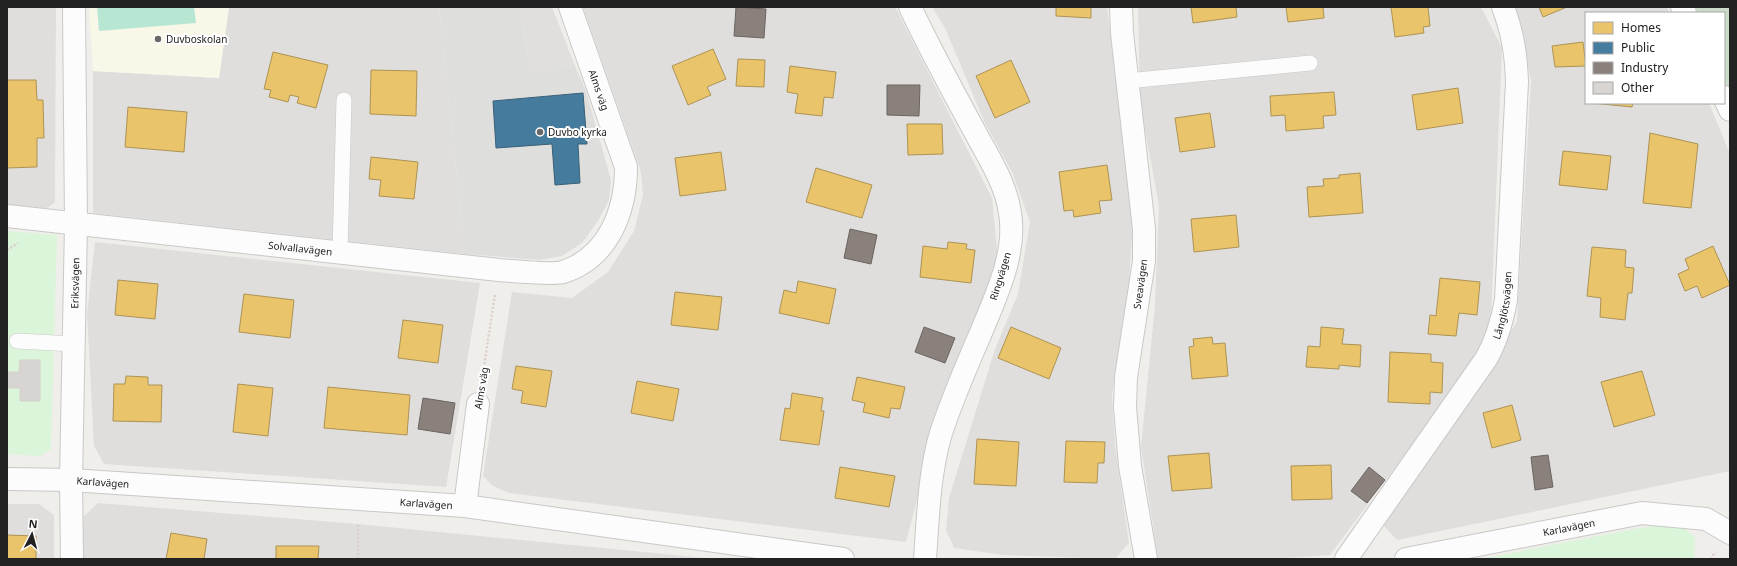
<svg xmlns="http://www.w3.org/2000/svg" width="1737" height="566" viewBox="0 0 1737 566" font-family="'Noto Sans',sans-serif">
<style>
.residential{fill:#dfdedc}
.education{fill:#f8f7e8}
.religious{fill:#dededc}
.cemetery{fill:#cadbca}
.park{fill:#daf5da}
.pitch{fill:#b7e6d2}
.parking{fill:#e0dfde}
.homes{fill:#e9c46a;stroke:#ad9354}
.public{fill:#457b9d;stroke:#3a6078}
.industry{fill:#8a817c;stroke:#6b6461}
.building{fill:#d7d4d2;stroke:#d3d0cc}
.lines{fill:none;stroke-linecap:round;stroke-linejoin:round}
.lane-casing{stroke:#c9c8c7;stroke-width:16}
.street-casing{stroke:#c9c8c7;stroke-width:24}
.path{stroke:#dccecd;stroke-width:2.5;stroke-dasharray:2 2;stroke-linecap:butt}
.lane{stroke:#fdfcfc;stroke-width:15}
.street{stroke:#fdfcfc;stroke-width:22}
.poi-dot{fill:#6a6968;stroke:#fff;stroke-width:1.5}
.labels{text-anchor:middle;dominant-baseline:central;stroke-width:4;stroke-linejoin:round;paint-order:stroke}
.poi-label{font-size:10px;fill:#222;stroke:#fff;text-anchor:start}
.street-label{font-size:10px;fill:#222;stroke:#fff}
</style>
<rect width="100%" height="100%" fill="#f0eeeb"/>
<path class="residential" d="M7 7H56L55 202 45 210 7 206Z
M229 7H439L465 254 93 213V71L219 78Z
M583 7H895L992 198 998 259 980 311 937 422 906 542 509 493 493 486 483 476 512 292 572 298 608 272 634 231 643 195 641 172Z
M932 7H1107L1131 192 1132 236 1128 299 1119 346 1112 394 1115 446 1129 543 1115 559 1002 555 954 548 946 530 949 498 995 349 1018 294 1030 222 1012 172 985 123 945 28Z
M1138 7H1481L1502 48 1491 318 1484 343 1457 384 1330 555 1271 559 1158 558 1141 447 1155 305 1159 206 1140 102Z
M1514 7H1667L1669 13H1586V103H1709L1730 154V471L1397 540 1381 523 1469 404 1517 321 1531 80Z
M95 242 480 283 446 487 104 464 94 446 87 314Z
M98 503 358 524 715 559H83V517Z
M7 504H39L54 515V559H7Z"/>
<path class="education" d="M89 7H229L219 78 93 71Z"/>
<path class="religious" d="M439 7H519L530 71 575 66 586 91 611 180 609 200 598 221 582 243 562 256 540 260 465 254Z"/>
<path class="cemetery" d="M1690 7H1730V96L1724 83V13H1693Z"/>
<path class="park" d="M7 231 57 235 51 449 40 456 7 454Z
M1679 524 1695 537 1694 559H1481L1639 528Z"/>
<path class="pitch" d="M97 7H194L196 23 99 31Z"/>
<path class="parking" d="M519 7H552L575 66 530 71Z"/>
<path class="homes" d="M1056 7H1091V18L1056 16Z
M1191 7H1236L1237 17 1193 23Z
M1286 7H1323L1324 18 1288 22Z
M1391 7H1428L1430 26 1423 27 1424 33 1395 37Z
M1539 7H1567L1543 17Z
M1583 42 1586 66 1555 67 1552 46Z
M713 49 726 79 707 87 711 95 688 105 672 66Z
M273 52 328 65 316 108 297 103 299 97 290 95 288 102 269 97 271 90 264 89Z
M738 59 765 60 764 87 736 86Z
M1011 60 1030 102 995 118 976 76Z
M790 66 836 72 833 98 824 97 822 116 795 113 798 94 787 92Z
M371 70 417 71 416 116 370 114Z
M7 80H36L37 100H43L44 138H37V167L7 168Z
M1458 88 1463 123 1417 130 1412 95Z
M1334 92 1336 115 1323 116 1324 128 1286 131 1285 115 1271 116 1270 96Z
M1592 103H1633L1632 107Z
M128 107 187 112 184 152 125 147Z
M1210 113 1215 147 1180 152 1175 118Z
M907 124H942L943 154 908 155Z
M1650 133 1698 144 1691 208 1643 203Z
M1563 151 1611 156 1607 190 1559 185Z
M721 152 726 190 680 196 675 158Z
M371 157 418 162 414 199 379 196 381 180 369 179Z
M1107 165 1112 200 1099 201 1101 213 1074 217 1073 210 1064 211 1059 172Z
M816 168 872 185 862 218 806 202Z
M1360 173 1363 213 1309 217 1307 187 1324 186 1323 179 1339 178V175Z
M1236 215 1239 247 1194 252 1191 219Z
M948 242 967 244 966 249 975 250 971 283 920 277 923 246 947 249Z
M1713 246 1730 285 1702 298 1697 286 1685 291 1678 274 1689 269 1685 259Z
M1592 247 1626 250 1625 267 1634 268 1632 293H1628L1625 320 1600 317 1601 298 1587 296Z
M1440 278 1480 282 1477 315 1459 313 1456 336 1428 334 1430 315 1436 316Z
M118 280 158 284 155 319 115 315Z
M798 281 836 289 829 324 779 313 784 290 796 293Z
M675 292 722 297 718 330 671 325Z
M244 294 294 300 290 338 239 332Z
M403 320 443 325 438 363 398 358Z
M1011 327 1061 348 1049 379 998 358Z
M1321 327 1344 329 1342 344 1361 345 1360 367 1339 365V369L1306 367 1308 346 1320 347Z
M1212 337 1213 344 1225 343 1228 376 1192 379 1189 347 1194 346 1193 339Z
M1390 352 1431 354V362L1443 363 1442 393 1430 392V404L1388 402Z
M516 366 552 371 546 407 521 403 523 391 512 389Z
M1642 371 1655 415 1614 427 1601 382Z
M126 376 148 377V385H162L161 422 113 421 114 384H125Z
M857 377 905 387 900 409 891 408 889 418 863 412 865 403 852 400Z
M637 381 679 389 673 421 631 413Z
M238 384 273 388 268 436 233 432Z
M328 387 410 395 407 435 324 428Z
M792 393 823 398 821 411H824L819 445 780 440 785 408 790 409Z
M1512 405 1521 440 1492 448 1483 413Z
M977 439 1019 442 1016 486 974 484Z
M1066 441 1105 442 1104 463H1098L1097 483 1064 482Z
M1209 453 1212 488 1172 491 1168 456Z
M1331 465 1332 499 1292 500 1291 466Z
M840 467 895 476 889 507 835 498Z
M171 533 207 539 204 559H166Z
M7 535 36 536V559H7Z
M276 546H319L318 559H276Z"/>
<path class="public" d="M583 93 587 144H578L580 183 555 185 552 144 496 148 493 101Z"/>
<path class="industry" d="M736 7 766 9 764 38 734 36Z
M887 85H920L919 116 887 115Z
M850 229 877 235 871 264 844 258Z
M924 327 955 338 945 363 915 352Z
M423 398 455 403 450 434 418 429Z
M1548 455 1553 487 1535 490 1531 457Z
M1369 467 1385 480 1367 503 1351 491Z"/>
<path class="building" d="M20 360H40V401H20V388H8V372H19Z"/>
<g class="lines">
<defs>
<path id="lane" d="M1127 81 1310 63
M340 253 344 100
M17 341 74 344"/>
<g id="street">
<path d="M910 7C930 49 952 90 974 130 988 157 1006 183 1010 213 1017 254 995 298 980 335 966 367 952 400 941 433 929 473 928 518 925 559"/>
<path d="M1121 7 1122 33 1144 229V261L1126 377 1125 407 1130 466 1146 559"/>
<path d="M1682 7 1685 13"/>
<path d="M1724 97 1730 110"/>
<path id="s1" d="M7 216 499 270C512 271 554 275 563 272 608 258 626 211 626 167L570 7"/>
<path id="s2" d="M7 479 71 480 465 506 843 559"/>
<path d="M465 506 478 404"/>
<path id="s3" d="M72 559 71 480 76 224 74 7"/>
<path id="s4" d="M1346 559 1486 359C1497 340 1502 322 1506 300L1517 82C1516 54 1513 34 1503 7"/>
<path id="s5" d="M1406 559 1642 513 1706 519 1730 533"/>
</g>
</defs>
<use href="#lane" class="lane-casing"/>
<use href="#street" class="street-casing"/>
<path class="path" d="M1728 7 1730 10
M7 250 18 243
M482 380 495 294
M358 559V524
M1711 559 1715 552"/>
<use href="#lane" class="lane"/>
<use href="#street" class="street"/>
</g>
<g class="poi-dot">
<circle cx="158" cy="39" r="4"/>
<circle cx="540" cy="132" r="4"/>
</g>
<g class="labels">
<g class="poi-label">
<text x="166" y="39">Duvboskolan</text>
<text x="548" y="132">Duvbo kyrka</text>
</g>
<g class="street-label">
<text transform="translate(599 90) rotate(71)">Alms väg</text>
<text stroke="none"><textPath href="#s1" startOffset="295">Solvallavägen</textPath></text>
<text transform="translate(1000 276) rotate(-73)">Ringvägen</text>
<text stroke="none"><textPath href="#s3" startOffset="276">Eriksvägen</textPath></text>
<text transform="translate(1140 284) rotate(-82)">Sveavägen</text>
<text stroke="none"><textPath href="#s4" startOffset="301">Långlötsvägen</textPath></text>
<text transform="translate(481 388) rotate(-81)">Alms väg</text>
<text stroke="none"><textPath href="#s2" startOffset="96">Karlavägen</textPath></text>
<text stroke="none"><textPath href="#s2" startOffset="420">Karlavägen</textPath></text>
<text stroke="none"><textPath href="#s5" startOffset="166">Karlavägen</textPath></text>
</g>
</g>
<rect width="1737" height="566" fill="none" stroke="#222222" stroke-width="16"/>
<rect x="1585" y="12" width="140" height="92" fill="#ffffff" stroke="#a7a7a7"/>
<rect x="1593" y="22" width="20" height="12" fill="#e9c46a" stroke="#a7a7a7"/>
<text x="1621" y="32" font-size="12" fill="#222222">Homes</text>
<rect x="1593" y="42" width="20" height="12" fill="#457b9d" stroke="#a7a7a7"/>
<text x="1621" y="52" font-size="12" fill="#222222">Public</text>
<rect x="1593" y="62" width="20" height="12" fill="#8a817c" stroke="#a7a7a7"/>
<text x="1621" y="72" font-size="12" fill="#222222">Industry</text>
<rect x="1593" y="82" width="20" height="12" fill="#d7d4d2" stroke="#a7a7a7"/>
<text x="1621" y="92" font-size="12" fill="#222222">Other</text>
<g transform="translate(32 534) rotate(6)" stroke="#ffffff" stroke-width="3" paint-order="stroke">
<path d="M0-3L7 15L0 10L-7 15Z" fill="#222222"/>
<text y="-6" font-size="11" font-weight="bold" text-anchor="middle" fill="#222222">N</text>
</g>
</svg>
